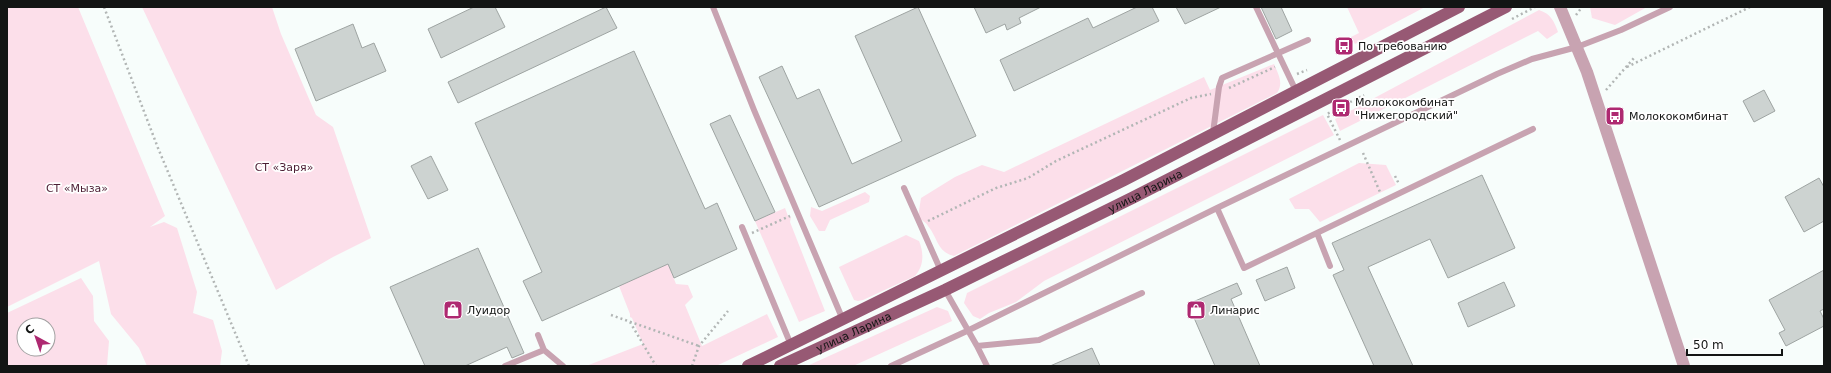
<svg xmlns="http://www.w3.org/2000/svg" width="1831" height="373" viewBox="0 0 1831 373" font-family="'DejaVu Sans',sans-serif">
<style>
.green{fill:#fcdfea;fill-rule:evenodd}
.building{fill:#cdd3d1;stroke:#9ea4a2}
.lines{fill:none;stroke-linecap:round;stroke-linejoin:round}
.path{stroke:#b2b6b5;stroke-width:2.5;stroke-dasharray:2 3;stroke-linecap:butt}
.lane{stroke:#c8a3b1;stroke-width:6}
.street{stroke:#c8a3b1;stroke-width:12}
.primary{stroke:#975974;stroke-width:12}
.labels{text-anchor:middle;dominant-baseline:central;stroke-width:3.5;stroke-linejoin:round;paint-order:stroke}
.poi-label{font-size:11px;fill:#131514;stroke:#fff;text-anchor:start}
.park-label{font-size:11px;fill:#4c1e34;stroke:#fff}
.street-label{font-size:11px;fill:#131514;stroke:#fff}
</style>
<rect width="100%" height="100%" fill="#f7fdfb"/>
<path class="green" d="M7 7H78L165 216 150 227 164 222 177 228 197 292 193 313 213 320 222 351 220 366H147L139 348 111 314 99 261 7 307Z
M142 7H272L281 34 316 115 333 127 371 238 333 257 276 290Z
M1347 7H1425L1355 44 1351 37 1359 33Z
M1590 7H1647L1615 25 1592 18Z
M1539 10C1551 14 1554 21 1558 32L1547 39 1538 31 1340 131 1335 119Z
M1274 64C1278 74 1284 83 1277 93L954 256C937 252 938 238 928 226 926 222 921 220 918 217L921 198 955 177 982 165 1004 172 1204 77 1210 90Z
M1323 115 1334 135 1044 281 1016 302 989 313 980 319 973 316 964 303 967 293Z
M1359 163 1386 165 1396 185 1320 222 1309 209H1295L1289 199Z
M865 192 870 196 869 202 830 220 825 231H819L810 216 811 207 822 211Z
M785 208 788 216 791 217 790 222 825 311 799 322 755 221Z
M906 235 919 241C924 253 924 266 915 276L863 300 858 301 854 300 839 267Z
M668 264 676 284 688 285 693 297 685 305 702 346 767 314 778 337 716 366H586L643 344 632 318 630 317V314L619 286Z
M81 278 93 296 94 321 109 341 107 366H7V313ZM24 325H48V349H24Z
M937 307 948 311 952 321 853 366H807Z"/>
<path class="building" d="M474 7H495L505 27 441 58 428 29Z
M606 7 617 28 458 103 448 82Z
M918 7 976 136 819 207 759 77 782 66 797 99 819 89 852 164 902 141 855 36Z
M974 7H1041L1019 18 1021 23 1007 30 1005 24 986 33Z
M1137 7H1152L1159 21 1014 91 1000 60 1088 18 1093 28Z
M1176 7H1221L1185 24Z
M1261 7H1281L1292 31 1276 39Z
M353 24 362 48 374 43 386 71 316 101 295 49Z
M634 51 705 209 717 203 737 249 674 278 668 264 542 321 523 281 542 272 475 123Z
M1764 90 1775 111 1754 122 1743 101Z
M730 115 775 212 755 221 710 124Z
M431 156 448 190 428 199 411 166Z
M1482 175 1515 248 1448 278 1430 239 1368 267 1413 366H1374L1333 275 1344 270 1332 243Z
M1819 178 1824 187V221L1804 232 1785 197Z
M478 248 524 353 512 358 507 347 465 366H425L390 287Z
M1287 267 1295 288 1265 301 1256 280Z
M1824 270V309L1820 311 1824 319V326L1786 346 1779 333 1785 330 1769 300Z
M1504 282 1515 306 1468 327 1458 303Z
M1237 283 1242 294 1231 299 1260 366H1215L1188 304Z
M1092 348 1100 366H1050Z"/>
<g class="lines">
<path class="path" d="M104 7 158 148 249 366
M1576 15 1582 7
M1512 19 1535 7
M1627 67 1750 7
M1297 74 1307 70
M1229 88 1275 67
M1606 90 1634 58
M1340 140 1327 114 1364 95
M1363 153 1380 192
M1395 176 1399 184
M928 221 996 188 1028 178 1056 161 1191 98 1211 94
M752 233 790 216
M611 315 699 346
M630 322 656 366
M692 366 699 346 728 311"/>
<path class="lane" d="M713 7 754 110 843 320
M1256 7 1296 91
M1213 133 1219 87 1222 78 1308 40
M904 188 941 271
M1217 208 1244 268 1533 129
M742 227 791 345
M1317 233 1330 266
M945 290 977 346 1039 340 1142 293
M538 335 544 350 563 366
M977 346 987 366
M505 366 544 350
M891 366 967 331 1217 208 1497 74 1532 59 1577 47 1621 30 1670 7"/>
<path class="street" d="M1560 7 1587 72 1684 366"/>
<g class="primary">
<path d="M748 366 1124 180 1459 7"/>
<path id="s1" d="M780 366 945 290 1132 198 1506 7"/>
</g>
</g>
<defs>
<symbol id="bus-square" viewBox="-11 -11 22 22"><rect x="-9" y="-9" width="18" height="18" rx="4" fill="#ae2971" stroke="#fff"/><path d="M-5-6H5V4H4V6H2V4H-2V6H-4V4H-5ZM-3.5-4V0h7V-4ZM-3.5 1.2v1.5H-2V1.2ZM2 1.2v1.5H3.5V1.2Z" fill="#fff"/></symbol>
<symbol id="shop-square" viewBox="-11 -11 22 22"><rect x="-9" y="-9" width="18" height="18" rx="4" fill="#ae2971" stroke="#fff"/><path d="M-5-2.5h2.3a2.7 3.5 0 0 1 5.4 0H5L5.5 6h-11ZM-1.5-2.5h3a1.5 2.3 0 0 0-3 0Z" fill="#fff"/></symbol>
</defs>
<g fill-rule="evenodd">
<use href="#bus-square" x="1333" y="35" width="22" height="22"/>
<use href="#bus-square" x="1330" y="97" width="22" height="22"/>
<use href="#bus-square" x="1604" y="105" width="22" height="22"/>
<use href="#shop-square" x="442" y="299" width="22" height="22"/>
<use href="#shop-square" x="1185" y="299" width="22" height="22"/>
</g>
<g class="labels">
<g class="poi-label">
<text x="1358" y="46">По требованию</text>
<text x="1355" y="102">Молококомбинат<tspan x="1355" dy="13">"Нижегородский"</tspan></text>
<text x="1629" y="116">Молококомбинат</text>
<text x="467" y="310">Луидор</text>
<text x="1210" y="310">Линарис</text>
</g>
<g class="park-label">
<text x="284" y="167">СТ «Заря»</text>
<text x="77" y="188">СТ «Мыза»</text>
</g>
<g class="street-label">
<text stroke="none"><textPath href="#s1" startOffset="405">улица Ларина</textPath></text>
<text stroke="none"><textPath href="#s1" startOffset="81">улица Ларина</textPath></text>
</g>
</g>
<rect width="1831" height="373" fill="none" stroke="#131514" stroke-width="16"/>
<g transform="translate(36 337) rotate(320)"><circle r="19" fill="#ffffff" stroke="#a1a1a1"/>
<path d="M0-3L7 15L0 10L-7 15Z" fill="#ae2971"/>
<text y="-6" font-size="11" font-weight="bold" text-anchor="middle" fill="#131514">С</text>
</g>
<path d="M1687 349v6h95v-6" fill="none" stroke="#131514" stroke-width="2"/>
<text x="1693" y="349" font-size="12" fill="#131514" stroke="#ffffff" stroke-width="3" paint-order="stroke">50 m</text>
</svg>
